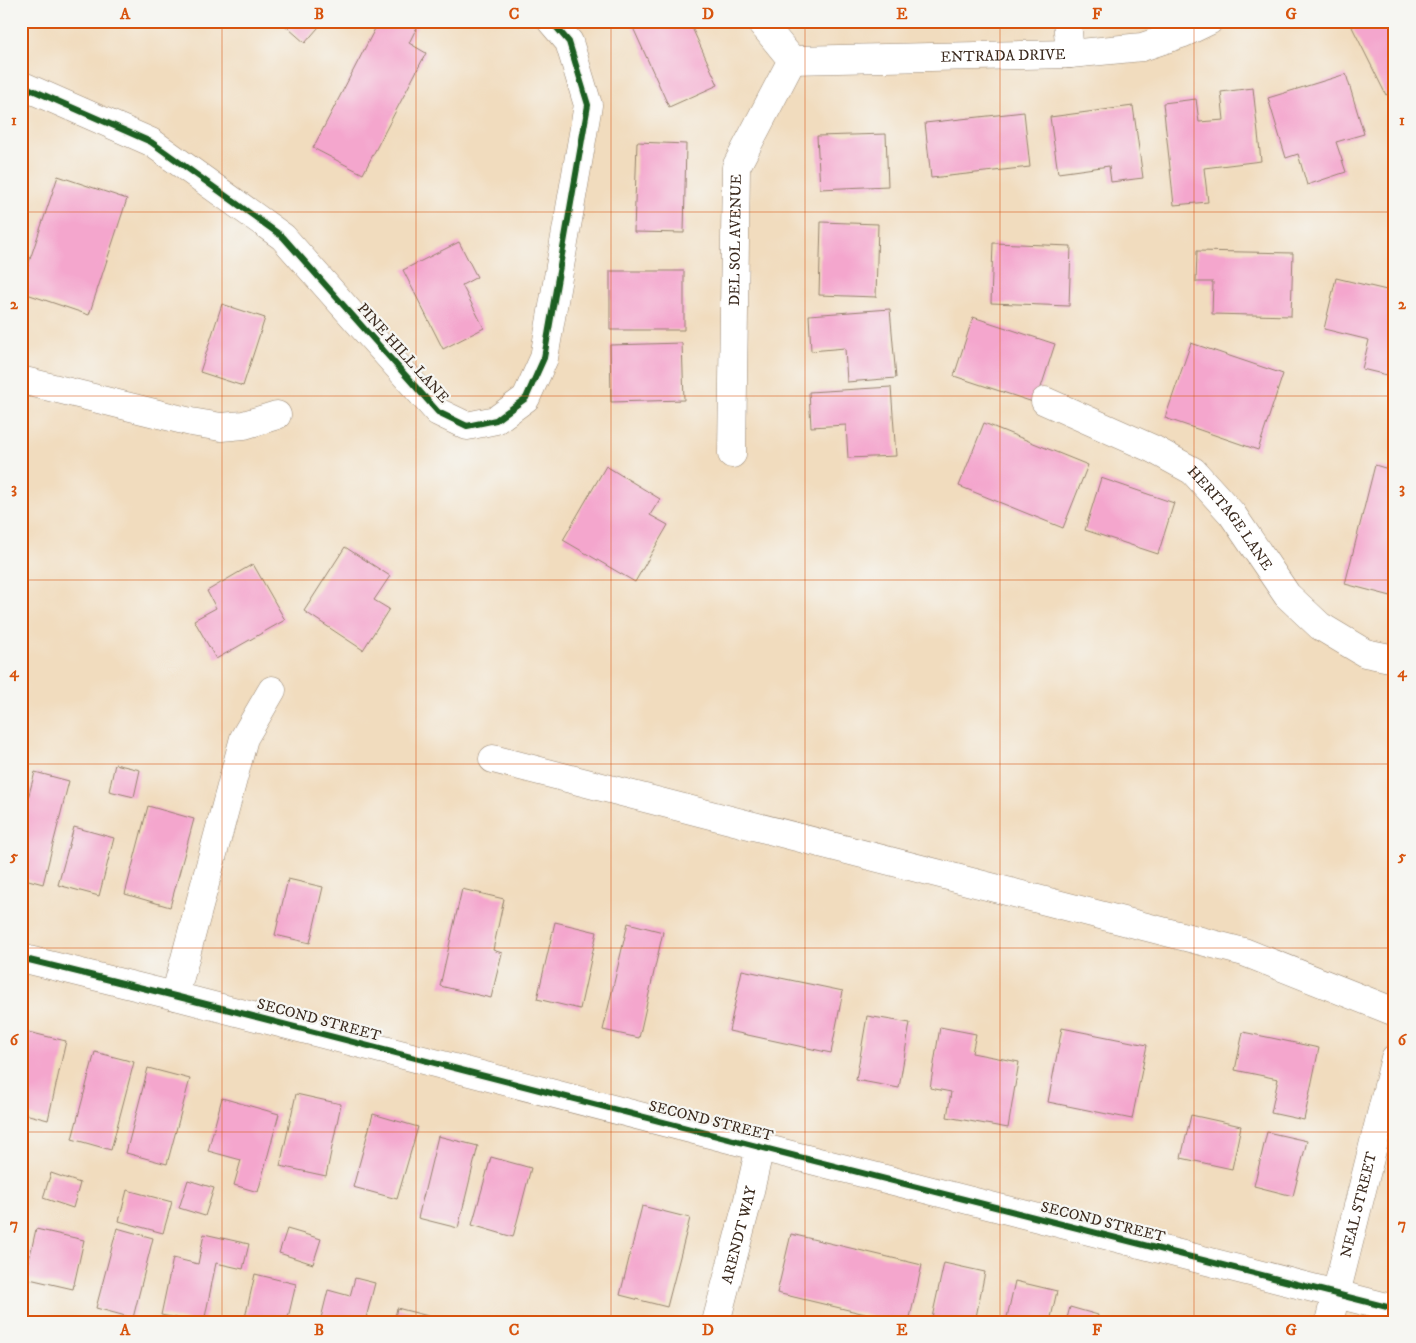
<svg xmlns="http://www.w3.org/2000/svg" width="1416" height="1343" viewBox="0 0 1416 1343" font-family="'IM FELL DW Pica',serif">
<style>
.building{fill:#f4a6cd}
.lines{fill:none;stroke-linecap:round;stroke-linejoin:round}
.minor-casing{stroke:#96836e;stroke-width:29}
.minor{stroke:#fff;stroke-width:28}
.cycleway-casing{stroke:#f6f6f2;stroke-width:9}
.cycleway{stroke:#1b5e20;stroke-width:6}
.grid{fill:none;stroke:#d7540e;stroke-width:1;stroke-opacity:0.55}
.labels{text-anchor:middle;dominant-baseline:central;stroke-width:4.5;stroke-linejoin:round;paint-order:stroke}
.street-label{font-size:15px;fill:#3b2a1e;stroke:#f6f6f2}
.neatline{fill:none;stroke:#d7540e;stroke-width:2}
.grid-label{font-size:16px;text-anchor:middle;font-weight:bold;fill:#d7540e}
</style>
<rect width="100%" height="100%" fill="#f6f6f2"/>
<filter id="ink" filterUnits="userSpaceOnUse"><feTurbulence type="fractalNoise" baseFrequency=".02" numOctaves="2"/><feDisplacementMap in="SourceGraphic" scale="10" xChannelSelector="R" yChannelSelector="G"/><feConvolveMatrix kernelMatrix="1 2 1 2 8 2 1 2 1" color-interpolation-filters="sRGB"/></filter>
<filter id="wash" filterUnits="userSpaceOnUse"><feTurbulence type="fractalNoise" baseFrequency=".0096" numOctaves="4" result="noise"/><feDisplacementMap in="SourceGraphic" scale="20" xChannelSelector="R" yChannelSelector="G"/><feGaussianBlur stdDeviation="1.12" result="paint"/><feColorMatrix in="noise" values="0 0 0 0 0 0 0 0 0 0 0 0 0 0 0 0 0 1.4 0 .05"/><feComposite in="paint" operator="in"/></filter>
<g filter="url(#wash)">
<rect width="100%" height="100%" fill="#f1dcbe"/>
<g id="blocks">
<path class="building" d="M280 21H324L305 43Z
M379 21H420L409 43 426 53 363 174 313 148Z
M630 21H689L718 85 669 107Z
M1363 21H1395V90L1386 95 1352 27Z
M1346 74 1364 134 1336 142 1346 172 1307 185 1298 154 1286 158 1268 98Z
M1253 88 1261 161 1204 168 1208 202 1174 205 1163 103 1196 99 1199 122 1224 120 1221 92Z
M1133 106 1143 178 1111 182 1109 166 1058 173 1050 117Z
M1024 112 1030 167 931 178 925 123Z
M886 134 888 186 820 189 817 136Z
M637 142 686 144 684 233 634 232Z
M58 176 127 199 89 315 21 292V286Z
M821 222 878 224 876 297 819 295Z
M459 242 477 277 462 285 484 328 443 349 403 270Z
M993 243 1071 246 1069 306 991 303Z
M1197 251 1293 253 1291 316 1212 314 1213 282H1196Z
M610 271H684V330H610Z
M1336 278 1395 292V377L1362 369 1369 340 1324 329Z
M222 304 265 318 243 386 200 372Z
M890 309 896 378 847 382 845 348 811 351 809 315Z
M973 317 1055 344 1036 403 954 376Z
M682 343 684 400 611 402 610 345Z
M1191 343 1283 374 1258 450 1165 418Z
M891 387 896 456 848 458 846 425 811 427 809 392Z
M984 423 1088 465 1063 528 959 486Z
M1375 465 1395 471V580L1391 596 1345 584Z
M606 466 660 499 650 515 668 525 635 582 563 540Z
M1101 478 1174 503 1158 554 1085 530Z
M345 547 390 576 374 600 389 609 363 650 304 611Z
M253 564 285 620 216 659 194 620 216 608 207 591Z
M115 764 140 770 134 797 109 791Z
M35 772 69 781 43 884 21 878V808L25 809Z
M148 806 194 819 170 907 125 894Z
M74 827 114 838 99 896 58 885Z
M288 879 323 887 310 943 275 935Z
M462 889 504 899 493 950 502 953 491 998 440 986Z
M555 922 597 932 580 1009 537 999Z
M628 923 663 932 639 1038 603 1030Z
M742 970 843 991 831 1053 729 1031Z
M867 1016 910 1023 899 1088 856 1080Z
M940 1027 976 1034 972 1053 1019 1062 1008 1128 947 1117 951 1092 930 1088Z
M1062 1028 1147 1045 1132 1119 1048 1102Z
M28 1032 66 1041 48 1120 21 1113V1060Z
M1243 1032 1319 1048 1304 1120 1271 1113 1278 1079 1235 1070Z
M95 1052 134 1062 111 1150 72 1139Z
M148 1068 190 1079 167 1164 126 1153Z
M296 1094 341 1104 326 1176 280 1166Z
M222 1098 279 1114 258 1192 234 1185 241 1160 208 1151Z
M373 1114 418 1127 397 1199 353 1187Z
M1191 1115 1241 1126 1232 1169 1181 1158Z
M1267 1132 1307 1141 1293 1196 1254 1186Z
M438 1136 478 1146 458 1228 418 1218Z
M491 1157 531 1168 513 1237 472 1225Z
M51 1173 80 1183 73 1208 43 1198Z
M188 1180 214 1188 205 1216 179 1208Z
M127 1190 172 1202 163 1233 119 1221Z
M642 1206 690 1218 667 1307 620 1295Z
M117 1228 153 1238 133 1318 96 1308Z
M36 1229 84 1240 73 1289 25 1278Z
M287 1229 321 1239 313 1264 279 1253Z
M204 1234 249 1244 243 1269 216 1263 204 1322H195L161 1315 173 1258 198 1264Z
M791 1234 922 1265 909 1322H899L777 1293Z
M944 1263 985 1272 975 1322H931Z
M255 1274 296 1284 287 1322H244Z
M355 1278 375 1283 365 1322H320L328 1290 350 1296Z
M1015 1281 1057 1291 1050 1322H1006Z
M1070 1307 1098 1315 1096 1322H1066Z
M397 1308 436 1318 435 1322H394Z"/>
</g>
</g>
<g filter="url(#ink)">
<use href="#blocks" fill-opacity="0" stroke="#96836e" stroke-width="1"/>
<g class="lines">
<defs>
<g id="minor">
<path d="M1067 21 1070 54"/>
<path id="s1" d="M792 60 1070 54 1142 47 1184 33 1209 21"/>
<path d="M21 85 151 142 283 237 438 412 467 426 496 420 526 398 544 358 588 105 569 42 551 21"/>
<path d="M21 380 191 422 221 427 244 425 277 415"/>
<path id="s2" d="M1045 401 1153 449 1193 471 1232 514 1287 595 1320 626 1365 653 1395 659"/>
<path id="s3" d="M732 454 736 167 792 60 760 21"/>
<path d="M493 759 1244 952 1395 1012"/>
<path d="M21 958 175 996 760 1147 1395 1309"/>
<path d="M175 996 244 738 272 690"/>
<path id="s4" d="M716 1322 747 1204 760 1147"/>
<path id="s5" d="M1329 1322 1395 1058"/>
</g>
</defs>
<use href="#minor" class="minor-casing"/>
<use href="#minor" class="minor"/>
<defs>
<path id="cycleway" d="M21 85 151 142 283 237 438 412 467 426 496 420 526 398 544 358 588 105 569 42 551 21
M21 958 175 996 760 1147 1395 1309"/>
</defs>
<use href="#cycleway" class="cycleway-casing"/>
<use href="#cycleway" class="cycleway"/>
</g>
</g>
<path class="grid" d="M222 21V1322M416 21V1322M611 21V1322M805 21V1322M1000 21V1322M1194 21V1322M21 212H1395M21 396H1395M21 580H1395M21 764H1395M21 948H1395M21 1132H1395"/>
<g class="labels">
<g class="street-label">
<text stroke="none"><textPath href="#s1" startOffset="211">ENTRADA DRIVE</textPath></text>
<text stroke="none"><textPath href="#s3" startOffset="214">DEL SOL AVENUE</textPath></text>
<text transform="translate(403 353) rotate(48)">PINE HILL LANE</text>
<text stroke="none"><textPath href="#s2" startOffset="224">HERITAGE LANE</textPath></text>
<text transform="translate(319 1020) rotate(15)">SECOND STREET</text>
<text transform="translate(711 1121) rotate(14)">SECOND STREET</text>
<text stroke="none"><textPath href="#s5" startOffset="121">NEAL STREET</textPath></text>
<text transform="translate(1103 1222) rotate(14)">SECOND STREET</text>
<text stroke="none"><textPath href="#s4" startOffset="90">ARENDT WAY</textPath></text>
</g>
</g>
<rect width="1416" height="1343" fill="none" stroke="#f6f6f2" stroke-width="55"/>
<rect x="28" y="28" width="1360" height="1288" class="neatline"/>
<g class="grid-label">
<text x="125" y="19">A</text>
<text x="319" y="19">B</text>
<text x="514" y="19">C</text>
<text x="708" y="19">D</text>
<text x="902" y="19">E</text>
<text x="1097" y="19">F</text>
<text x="1291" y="19">G</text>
<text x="14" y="125">1</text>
<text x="1402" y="125">1</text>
<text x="14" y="309">2</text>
<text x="1402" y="309">2</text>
<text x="14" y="493">3</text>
<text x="1402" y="493">3</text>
<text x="14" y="677">4</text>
<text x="1402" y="677">4</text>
<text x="14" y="861">5</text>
<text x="1402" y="861">5</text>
<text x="14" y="1045">6</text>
<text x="1402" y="1045">6</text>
<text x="14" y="1229">7</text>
<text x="1402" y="1229">7</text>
<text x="125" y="1335">A</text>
<text x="319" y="1335">B</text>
<text x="514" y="1335">C</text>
<text x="708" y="1335">D</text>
<text x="902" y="1335">E</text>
<text x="1097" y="1335">F</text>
<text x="1291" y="1335">G</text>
</g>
</svg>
